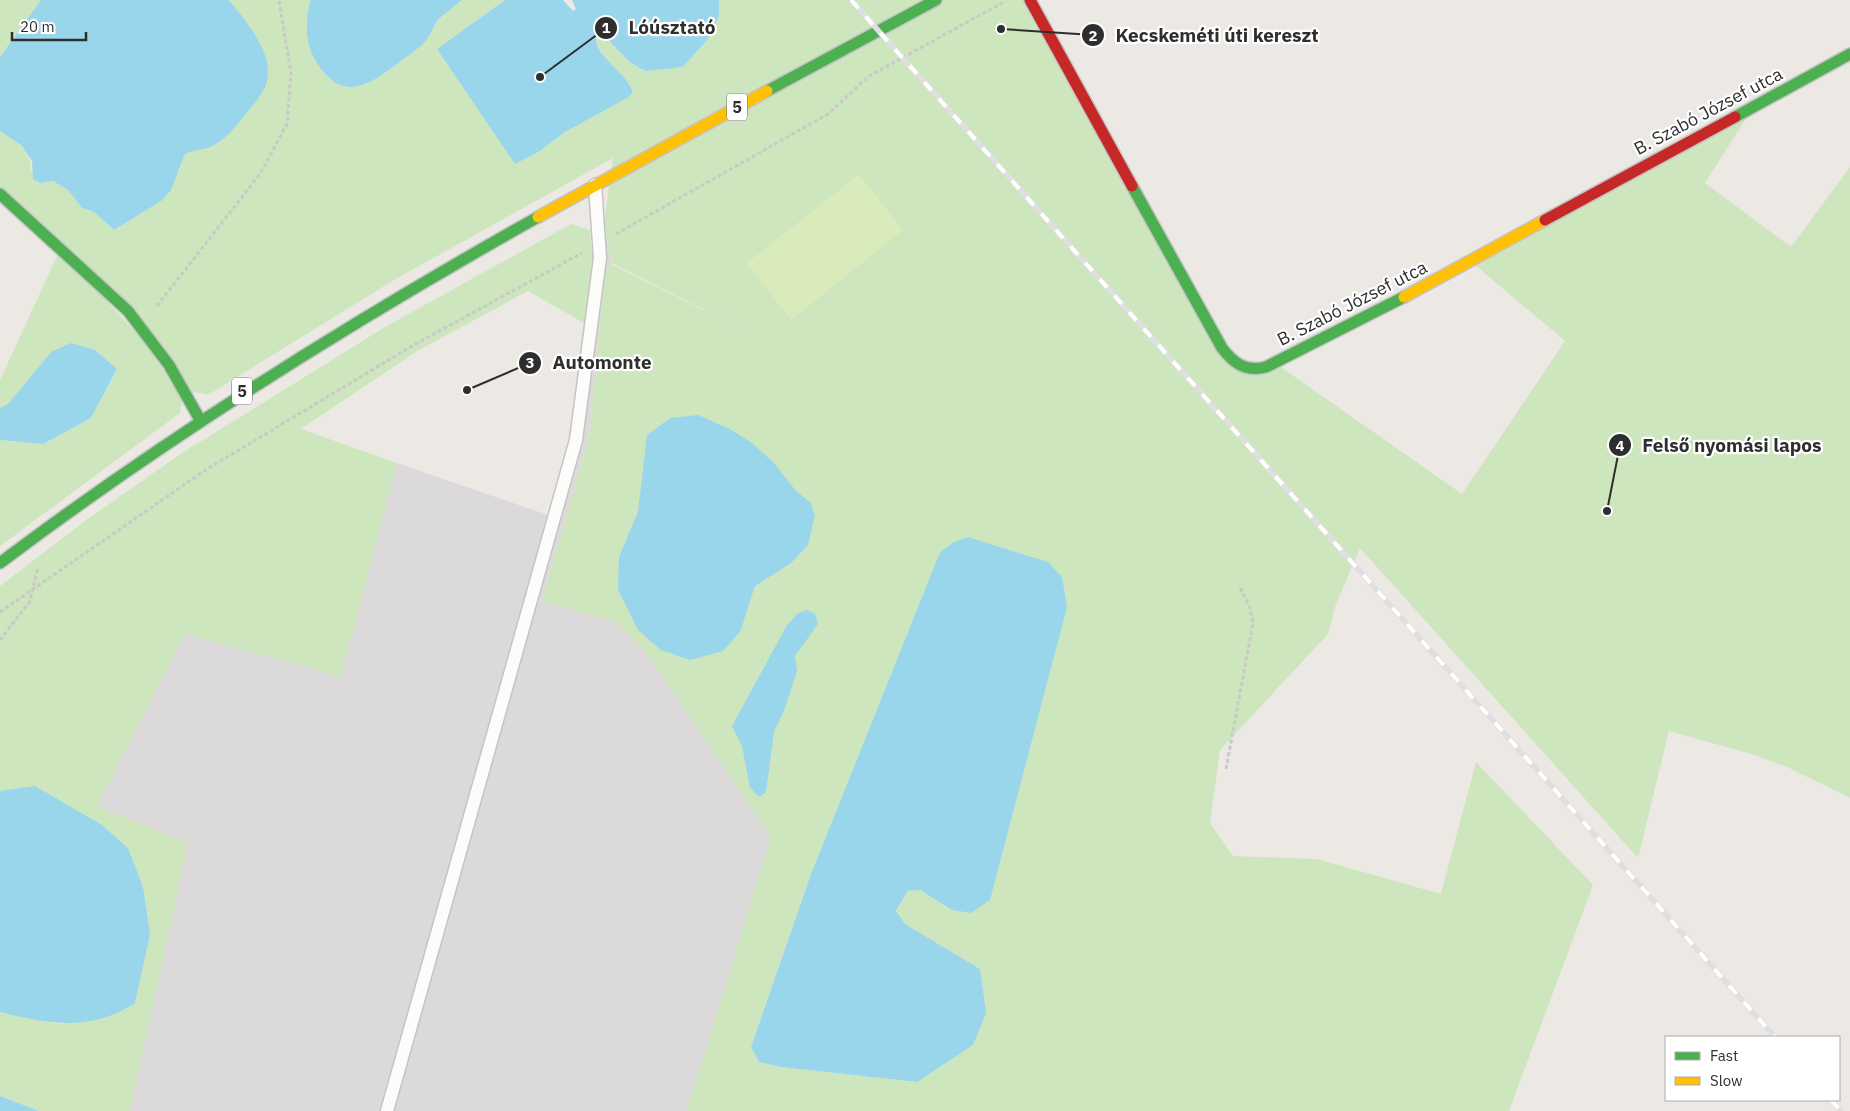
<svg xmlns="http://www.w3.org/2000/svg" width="1850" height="1111" viewBox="0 0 1850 1111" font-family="'IBM Plex Sans',sans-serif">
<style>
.industrial{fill:#dcd9db}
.green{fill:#cee6be;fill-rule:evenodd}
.pitch{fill:#d9eabb}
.water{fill:#99d6ec}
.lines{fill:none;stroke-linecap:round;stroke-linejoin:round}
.lane-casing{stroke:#c5c4c5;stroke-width:15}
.fast-casing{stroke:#c5c4c5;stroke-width:14}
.slow-casing{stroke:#c5c4c5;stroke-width:14}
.jam-casing{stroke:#c5c4c5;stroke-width:14}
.path{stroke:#c9c9c8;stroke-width:3;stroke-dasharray:4 2.5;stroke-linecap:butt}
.lane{stroke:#fcfcfb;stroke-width:12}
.fast{stroke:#4caf50;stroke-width:11}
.slow{stroke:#ffc107;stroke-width:11}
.jam{stroke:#c62828;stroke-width:11}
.rail-casing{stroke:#dfdfe1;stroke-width:5.5}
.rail{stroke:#fff;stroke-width:4;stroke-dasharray:11;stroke-linecap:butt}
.labels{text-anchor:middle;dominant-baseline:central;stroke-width:4.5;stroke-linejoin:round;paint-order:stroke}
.shield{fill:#fff;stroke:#6d6d6d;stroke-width:1}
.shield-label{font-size:16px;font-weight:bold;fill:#2e2e2e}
.street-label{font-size:18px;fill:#2e2e2e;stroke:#fff}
.leader{fill:none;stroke:#2e2e2e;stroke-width:2}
.callout-dot{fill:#2e2e2e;stroke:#fff;stroke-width:2}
.mark-label{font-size:15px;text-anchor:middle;font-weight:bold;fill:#fff}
.callout-label{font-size:19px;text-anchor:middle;font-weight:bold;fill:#2e2e2e;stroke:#fff;stroke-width:4.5;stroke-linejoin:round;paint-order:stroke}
</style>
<rect width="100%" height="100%" fill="#ece8e4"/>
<path class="industrial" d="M607 242 612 263 605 269 589 439 542 601 616 622 638 644 660 672 771 837 687 1111H130L188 843 97 806 185 633 341 676 397 463 548 515 571 434 592 248Z"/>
<path class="green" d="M0 0H41L0 57Z
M229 0H310C305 27 304 46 321 69 347 103 373 82 400 62 407 56 417 50 424 43 430 36 433 27 439 20 445 13 454 7 462 0H505L437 49 540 151 565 132 627 98 633 93C628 72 594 57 596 36L603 35 631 63 646 70 683 67 707 40 719 16V0H1036L1238 366 1275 363 1462 494 1565 341 1474 264 1752 109 1705 183 1791 247 1850 167V798L1789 768 1755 755 1669 731 1638 858 1360 548 1336 604 1328 634 1220 750 1210 823 1233 856 1317 859 1441 894 1476 762 1593 885 1509 1111H687L771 837 660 672 638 644 616 622 542 601 589 439 605 269 611 264 769 343 612 263 607 242 601 245 613 158 394 280 208 395 190 391 0 186V131C16 138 32 153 31 171L41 183 53 181 68 190 82 208 94 212 114 230 133 217 179 172 185 154 196 148H207L224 137 241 120 264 90V53L245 21ZM940 552 952 910 920 890 908 891 896 912 905 924 980 969 973 1045 916 1082 782 1067 759 1062 751 1047 811 874Z
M571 224 590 230 592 257 584 323 528 291 417 351 301 429 397 463 341 677 185 634 97 806 188 843 130 1111H39L0 1096V1012L63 1024 0 791V586L85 521 179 455 385 327Z
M58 254 124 314 182 396 180 413 0 546V440L43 444 91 418 117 370 51 352 8 405 0 408V380Z"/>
<path class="pitch" d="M859 174 903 230 791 320 747 263Z"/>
<path class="water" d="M41 0H229C247 23 281 60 263 91 258 100 251 108 244 116 236 127 221 144 207 148 199 151 195 149 185 154L171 190 161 201 114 230 94 212 82 208 68 190 53 181 41 183 33 179 32 161 21 145 0 131V57Z
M310 0H462C454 7 445 13 438 20 433 27 430 36 424 43 417 50 407 56 400 62 373 82 347 103 321 69 304 46 305 27 310 0Z
M505 0H563L573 11 576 9 572 0H719V16L707 40 683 67 646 71 631 63 603 35 596 36C593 56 628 72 633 93L627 98 565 132 540 151 515 164 437 49Z
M71 343 95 350 117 369 91 418 43 444 0 440V408L8 404 51 352Z
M698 415 730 429 752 443 774 463 796 491 810 502 815 515 808 545 791 563 755 586 740 632 723 651 690 660 661 650 638 630 618 590 619 557 638 512 647 435 670 418Z
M968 537 1048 562 1062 577 1067 607 990 900 971 913 952 910 920 890 908 891 896 911 905 924 980 969 986 1013 973 1045 917 1082 781 1067 759 1062 751 1047 811 874 940 552 954 542Z
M807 610 815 614 818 624 795 656 797 671 784 711 774 732 766 792 759 797 750 788 742 746 732 726 787 625 798 613Z
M35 786 102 825 128 848 143 887 150 934 135 1003C91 1032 49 1024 0 1012V791Z
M0 1096 39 1111H0Z"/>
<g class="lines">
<defs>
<path id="lane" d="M387 1111 576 440 600 258 595 185"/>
<path id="fast" d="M767 91 936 0
M1735 117 1850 54
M1132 186 1222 348C1234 364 1246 372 1266 367L1404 297
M0 194 128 311 169 365 199 418
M0 563C171 434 351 322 538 217"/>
<path id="slow" d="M538 217 767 91
M1404 297 1545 220"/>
<path id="jam" d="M1030 0 1132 186
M1545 220 1735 117"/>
</defs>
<use href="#lane" class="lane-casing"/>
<use href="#fast" class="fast-casing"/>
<use href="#slow" class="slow-casing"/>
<use href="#jam" class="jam-casing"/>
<path class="path" d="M616 234 828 114 869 76 1004 2
M157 306 260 174 287 124 291 73 279 0
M0 612 204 471 412 346 582 253
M0 640 30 601 38 567
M1226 769 1253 623 1250 608 1239 585"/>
<use href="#lane" class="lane"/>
<use href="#fast" class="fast"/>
<use href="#slow" class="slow"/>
<use href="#jam" class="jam"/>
<defs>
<path id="rail" d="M851 0 1775 1037
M1831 1100 1841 1111"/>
</defs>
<use href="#rail" class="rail-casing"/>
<use href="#rail" class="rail"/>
</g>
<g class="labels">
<g class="shield">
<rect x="727" y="93.5" width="20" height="27" rx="4"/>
<rect x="232" y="377.5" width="20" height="27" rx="4"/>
</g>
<g class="shield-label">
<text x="737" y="107">5</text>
<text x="242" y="391">5</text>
</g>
<g class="street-label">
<text transform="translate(1708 111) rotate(-28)">B. Szabó József utca</text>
<text transform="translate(1352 303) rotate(-27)">B. Szabó József utca</text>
</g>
</g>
<path class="leader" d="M540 77L606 28M1001 29L1093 35M467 390L530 363M1607 511L1620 445"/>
<g class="callout-dot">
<circle cx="540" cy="77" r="5"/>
<circle cx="1001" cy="29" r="5"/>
<circle cx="467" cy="390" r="5"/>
<circle cx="1607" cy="511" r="5"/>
<circle cx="606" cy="28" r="12"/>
<circle cx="1093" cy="35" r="12"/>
<circle cx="530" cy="363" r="12"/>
<circle cx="1620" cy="445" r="12"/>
</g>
<g class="mark-label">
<text x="606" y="33">1</text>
<text x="1093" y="41">2</text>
<text x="530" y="368">3</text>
<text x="1620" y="451">4</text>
</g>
<g class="callout-label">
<text x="672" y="34">Lóúsztató</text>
<text x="1217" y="42">Kecskeméti úti kereszt</text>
<text x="602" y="369">Automonte</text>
<text x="1732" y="452">Felső nyomási lapos</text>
</g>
<rect x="1665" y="1036" width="175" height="65" fill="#ffffff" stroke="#ababab"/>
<rect x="1675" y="1052" width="25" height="8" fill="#4caf50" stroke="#ababab"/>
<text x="1710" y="1061" font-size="15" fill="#2e2e2e">Fast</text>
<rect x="1675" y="1077" width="25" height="8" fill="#ffc107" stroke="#ababab"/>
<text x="1710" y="1086" font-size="15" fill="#2e2e2e">Slow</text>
<path d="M12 32v8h74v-8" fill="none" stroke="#2e2e2e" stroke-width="2.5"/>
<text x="20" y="32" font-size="15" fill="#2e2e2e" stroke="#ffffff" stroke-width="4" paint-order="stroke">20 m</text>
</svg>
